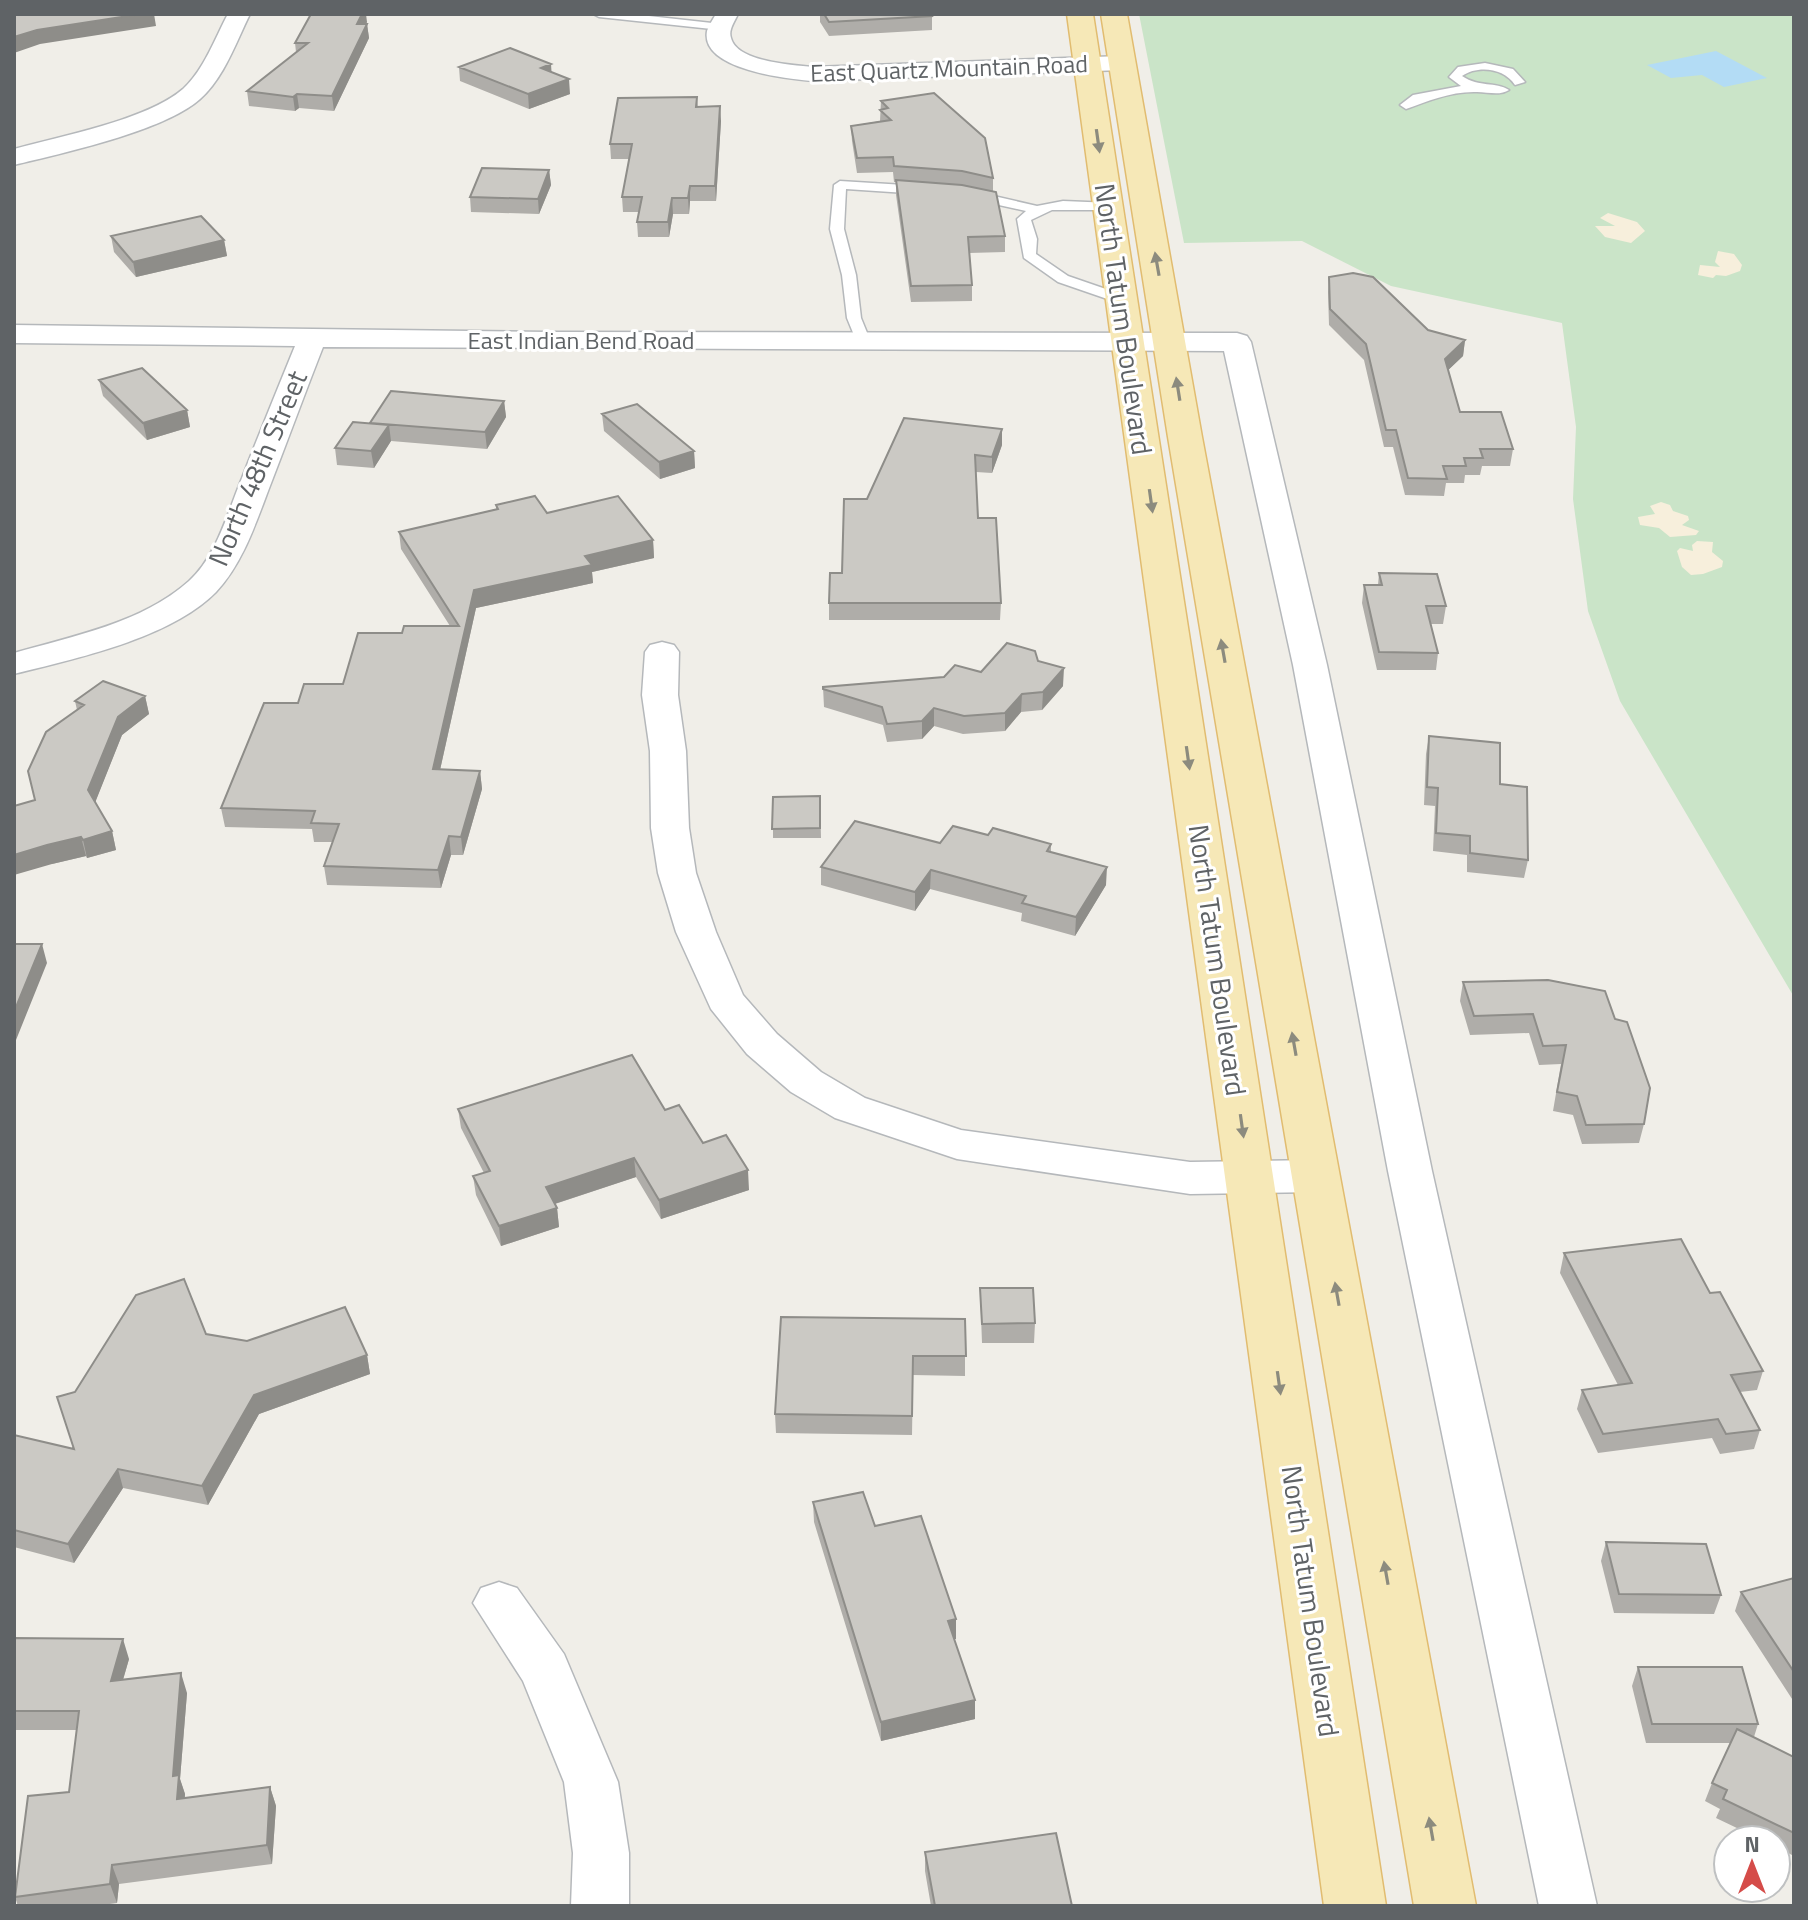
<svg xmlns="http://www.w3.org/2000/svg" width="1808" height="1920" viewBox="0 0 1808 1920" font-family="'Titillium Web',sans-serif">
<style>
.green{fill:#cae4c8}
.sand{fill:#f7efdc}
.water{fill:#b3dcf5}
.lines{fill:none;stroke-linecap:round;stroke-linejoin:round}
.lane-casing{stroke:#b5b8bb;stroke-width:3}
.street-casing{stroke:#b5b8bb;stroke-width:3}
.primary-casing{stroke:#e1bc70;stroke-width:3}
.lane{fill:#fff;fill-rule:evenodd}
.street{fill:#fff;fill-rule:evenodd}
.primary{fill:#f6e8b7;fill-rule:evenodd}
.wall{fill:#afada9}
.shaded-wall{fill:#8e8d89}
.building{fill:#cbc9c4;stroke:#8e8d89;stroke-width:2}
.oneway{fill:#8c8b7e}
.labels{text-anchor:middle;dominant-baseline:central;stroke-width:6;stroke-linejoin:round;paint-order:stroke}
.far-street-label{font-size:24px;fill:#5f6366;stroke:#fff}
.street-label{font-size:28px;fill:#5f6366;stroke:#fff}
</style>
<rect width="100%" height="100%" fill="#f0eee8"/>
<path class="green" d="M1139 14H1794V997L1620 701 1588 611 1573 499 1576 427 1562 323 1391 286 1302 241 1184 243Z"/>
<path class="sand" d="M1608 213 1637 222 1645 231 1631 243 1605 237 1595 226H1615L1600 218Z
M1718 251 1734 254 1742 265 1740 271 1726 276 1716 275 1713 278 1698 275 1700 265 1720 267 1715 262Z
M1661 502 1670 505 1673 511 1688 516 1689 520 1682 525 1699 531 1696 535 1670 537 1659 528 1640 525 1638 517 1655 514 1650 506Z
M1697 541 1713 542 1712 552 1723 561 1722 567 1703 574 1691 575 1682 567 1677 551 1680 548 1693 551 1692 545Z"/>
<path class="water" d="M1716 51 1767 78 1724 87 1702 75 1671 78 1647 65Z"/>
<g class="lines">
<defs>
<path id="lane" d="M593 14H631L721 24 727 27 721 30 599 17Z
M1485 63 1513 69 1525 82 1515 85C1504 68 1478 65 1462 76 1480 88 1495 81 1509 90 1500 96 1488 92 1477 92 1452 91 1428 101 1406 109L1400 105 1413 95 1461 86 1449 77 1458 67Z
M840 181 921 186 927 190 921 194 846 189 844 229 856 275 861 318 870 340 863 344 856 340 847 318 842 275 830 229 834 185Z
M972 191 1037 206 1063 201 1112 203 1114 206 1107 210H1052L1031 220 1037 239 1036 254 1068 276 1126 296V302H1116L1058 282 1024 258 1017 219 1026 211 967 198V192Z"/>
<path id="street" d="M228 14H250C236 42 224 78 200 99 164 131 63 153 14 165V149C61 136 147 120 183 89 204 70 215 38 228 14Z
M716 14H738C735 21 728 30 731 38 737 62 793 65 813 67L1122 56 1130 58 1134 63 1130 68 1122 70 813 81C789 79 700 70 707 31 709 25 713 19 716 14Z
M14 325 547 332 1237 333 1247 336 1251 342 1327 665 1432 1171 1597 1906H1539L1388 1171 1293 665 1224 351 323 347C306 390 290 434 273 478 258 516 245 561 216 592 171 638 75 659 14 674V653C73 636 142 623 189 581 217 556 228 511 242 478 259 434 277 390 295 346L14 343Z
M662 642 674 645 679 652 678 695 686 751 689 828 696 873 716 932 743 995 777 1034 821 1072 865 1098 961 1130 1190 1162 1317 1160 1333 1165 1339 1176 1333 1187 1317 1192 1190 1194 957 1159 835 1118 791 1092 747 1054 711 1009 676 932 658 873 651 828 650 751 642 695 645 652 650 645Z
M499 1582 517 1588 564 1654 618 1782 629 1853V1906H571L573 1853 564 1782 523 1681 473 1603 481 1588Z"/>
<path id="primary" d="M1067 14H1093L1386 1906H1324Z
M1101 14H1127L1202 437 1476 1906H1414L1168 437Z"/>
</defs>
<use href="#lane" class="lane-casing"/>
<use href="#street" class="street-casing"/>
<use href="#primary" class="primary-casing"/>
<use href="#lane" class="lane"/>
<use href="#street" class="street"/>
<use href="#primary" class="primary"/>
</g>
<path class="wall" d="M820 14H931L932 16V30L829 36 820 22Z
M367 22 366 24H367L369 38 334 111 299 108 295 111 249 106 247 91 296 52 295 43Z
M459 67 552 72 570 94 529 109 460 81Z
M697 97 698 107 721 121 716 201H690L689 214H673L669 237H638L637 222 639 212H623L622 197 629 159H611L610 144Z
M881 101 993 178V192L1005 236V252L969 253 972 285V301L911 302 896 195V182H894L893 172 857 173 852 141 851 126 880 121Z
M549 170 551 185 539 214 471 212 470 197Z
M111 236 224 240 227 256 136 277 114 252Z
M1329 277 1428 330 1465 340 1463 356 1448 370 1460 412 1513 449 1510 466H1482L1480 475H1465L1464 483H1446L1444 496 1405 495 1393 447H1384L1364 360 1329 325 1328 292Z
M99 380 187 410 190 427 147 440 103 396Z
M504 401 506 417 487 449 391 441 374 468 337 465 335 448 370 423Z
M602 414 694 451 695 468 660 479 604 431Z
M1002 429V445L992 473 976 472 978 518 1001 603 1000 620H829V603L842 573 867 499Z
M496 505 547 513 653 540 654 558 592 572 593 583 476 608 440 770 480 771 482 789 463 855H451L441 888 327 885 324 866 333 842H314L312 829 225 827 221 808 343 684 402 633 450 626 401 549 399 532 496 509Z
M1379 573 1446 606 1443 624H1431L1438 653 1436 670H1377L1362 603 1364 585H1378Z
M1038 661 1063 686 1042 710 1021 712 1005 731 963 734 934 726 922 739 887 742 883 725 824 707 823 687 944 677 981 672Z
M145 696 149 714 122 735 95 802 112 831 116 850 87 858 86 856 52 864 35 800 77 710 75 701Z
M1429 736 1500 784 1528 860 1524 878 1467 872V855L1433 851 1435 806 1424 805 1426 754Z
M820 796 821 838H773V797Z
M988 835 1051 844V852L1106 885 1075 936 1021 921 1022 913 930 889 915 911 821 885V867Z
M1548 980 1644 1124 1639 1143 1582 1144 1573 1115 1553 1111 1561 1064 1539 1065 1529 1033 1470 1035 1460 1001 1463 982Z
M458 1109 665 1110 703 1143 749 1190 661 1219 636 1177 555 1204 557 1208 559 1227 501 1246 476 1195 473 1176 484 1173 461 1128Z
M1564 1253 1710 1293 1763 1371 1757 1390 1740 1392 1760 1430 1754 1449 1720 1454 1712 1438 1598 1453 1577 1409 1582 1390 1618 1385 1560 1273Z
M980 1288 1035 1323 1034 1343H982Z
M965 1319V1376L913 1375 912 1435 776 1433 775 1414Z
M206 1334 247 1341 367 1355 370 1374 259 1414 208 1505 123 1488 74 1563 14 1547V1435L74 1449 75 1392Z
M813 1502 875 1526 956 1639H954L975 1700V1719L881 1741 814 1522Z
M1606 1542 1721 1595 1714 1614 1614 1613 1601 1561Z
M1794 1578V1702L1735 1611 1741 1592Z
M14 1638 129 1659 123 1680 187 1693 180 1779 185 1794V1798L270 1787 276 1806 272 1864 119 1884 117 1903 95 1906H18L15 1897 69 1792 77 1730H14Z
M1638 1667 1758 1724 1754 1737 1794 1757V1856L1776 1847V1840H1762L1716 1818 1720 1809 1705 1801 1712 1783 1730 1743H1646L1632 1686Z
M925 1852 1072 1906H931L925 1871Z"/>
<path class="shaded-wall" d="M141 14H154L156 26 40 44 14 53V37L37 30Z
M362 14H366L367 22 359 38 357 24Z
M367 24 369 38 334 111 332 96Z
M551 64 552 79 541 68Z
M569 79 570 94 529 109 528 94Z
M297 94 299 108 295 111 293 97Z
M720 106 721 121 716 201 715 186Z
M549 170 551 185 539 214 538 199Z
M690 186V201L689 214 688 198Z
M672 198 673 214 669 237 668 222Z
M224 240 227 256 136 277 133 262Z
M1465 340 1463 356 1442 376 1445 359Z
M504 401 506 417 487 449 485 432Z
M187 410 190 427 147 440 143 423Z
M389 425 391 441 374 468 371 451Z
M1002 429V445L992 473V457Z
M694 451 695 468 660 479 659 462Z
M653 540 654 558 592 572 593 583 476 608 436 788 433 769 474 590 585 556Z
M1064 668 1063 686 1042 710 1043 692Z
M1022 694 1021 712 1005 731V713Z
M145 696 149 714 122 735 93 808 88 790 118 717Z
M934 708V726L922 739V721Z
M480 771 482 789 463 855 461 837Z
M112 831 116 850 87 858 83 840Z
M449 836 451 855 441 888 438 870Z
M81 837 86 856 52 864 14 875V855L47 845Z
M1107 867 1106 885 1075 936 1076 917Z
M931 870 930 889 915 911V892Z
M42 944 47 963 14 1045V1012Z
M634 1158 636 1177 548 1206 546 1187Z
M748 1170 749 1190 661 1219 659 1200Z
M557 1208 559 1227 501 1246 499 1226Z
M367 1355 370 1374 259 1414 208 1505 202 1486 254 1395Z
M118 1469 123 1488 74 1563 68 1544Z
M956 1619V1639L948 1640V1621Z
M123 1639 129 1659 117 1700 111 1681Z
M181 1673 187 1693 180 1779 185 1794 183 1818 177 1799 173 1776Z
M975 1700V1719L881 1741V1722Z
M270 1787 276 1806 272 1864 267 1845Z
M112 1865 119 1884 117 1903 110 1884Z"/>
<path class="building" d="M14 14H141L37 30 14 37Z
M311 14H362L357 24H367L332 96 297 94 293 97 247 91 308 43H295Z
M824 14H931L932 16 829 22Z
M510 48 551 64 541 68 569 79 528 94 459 67Z
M934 93 985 138 993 178 962 171 894 166 893 157 857 158 851 126 891 120 880 110 888 108 881 101Z
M697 97 696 107 720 106 715 186H690L688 198H672L668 222H637L642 197H622L632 144H610L618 98Z
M482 168 549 170 538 199 470 197Z
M896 180 962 185 996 192 1005 236 968 237 972 285 911 286Z
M201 216 224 240 133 262 111 236Z
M1353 273 1373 277 1428 330 1465 340 1445 359 1460 412H1501L1513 449H1480L1483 458H1464L1466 466H1443L1447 479 1408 478 1396 430H1386L1366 344 1330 309 1329 277Z
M142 368 187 410 143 423 99 380Z
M391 391 504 401 485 432 370 423Z
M637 404 694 451 659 462 602 414Z
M904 418 1002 429 992 457 975 455 978 518H996L1001 603H829L830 573H842L844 499H867Z
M353 422 389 425 371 451 335 448Z
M535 496 547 513 618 496 653 540 585 556 592 565 474 590 433 769 480 771 461 837 449 836 438 870 324 866 339 824 311 823 315 811 221 808 264 703H298L304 684H343L358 633H402L404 626H459L399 532 498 509 496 505Z
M1379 573 1437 574 1446 606H1426L1438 653 1379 652 1364 585H1382Z
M1007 643 1035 651 1038 661 1064 668 1043 692 1022 694 1005 713 964 716 934 708 922 721 887 724 882 707 823 689V687L944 677 955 665 981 672Z
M103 681 145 696 118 717 88 790 112 831 83 840 81 837 47 845 14 855V806L35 800 28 771 46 732 84 705 75 701Z
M1429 736 1500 743V784L1527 787 1528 860 1470 853V836L1436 833 1438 788 1427 787Z
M820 796V828L772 829 773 797Z
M855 821 940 843 953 826 988 835 993 828 1051 844 1047 851 1107 867 1076 917 1022 903 1026 896 931 870 915 892 821 867Z
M14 944H42L14 1012Z
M1548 980 1605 991 1615 1019 1627 1022 1650 1088 1644 1124 1586 1125 1577 1096 1557 1092 1566 1045 1543 1046 1533 1014 1474 1016 1463 982Z
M632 1055 665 1110 679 1105 703 1143 726 1135 748 1170 659 1200 634 1158 546 1187 557 1208 499 1226 473 1176 490 1171 458 1109Z
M1681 1239 1710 1293 1720 1292 1763 1371 1731 1375 1760 1430 1726 1434 1718 1419 1603 1434 1582 1390 1632 1383 1564 1253Z
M184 1279 206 1334 247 1341 345 1307 367 1355 254 1395 202 1486 118 1469 68 1544 14 1530V1435L74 1449 57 1397 75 1392 136 1295Z
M980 1288H1033L1035 1323 982 1324Z
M781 1317 965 1319 966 1356H913L912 1416 775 1414Z
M863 1492 875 1526 921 1516 956 1619 948 1621 975 1700 881 1722 813 1502Z
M1606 1542 1706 1544 1721 1595 1619 1594Z
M1794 1578V1672L1741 1592Z
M14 1638 123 1639 111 1681 181 1673 173 1776 179 1775 177 1799 270 1787 267 1845 112 1865 110 1884 15 1897 28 1796 69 1792 79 1711H14Z
M1638 1667H1742L1758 1724H1652Z
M1737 1729 1794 1757V1833L1723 1799 1727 1790 1712 1783Z
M1056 1833 1072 1906H935L925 1852Z"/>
<defs><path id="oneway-solid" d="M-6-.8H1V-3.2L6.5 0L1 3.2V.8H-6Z" transform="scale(2)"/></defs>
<g class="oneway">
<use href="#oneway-solid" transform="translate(1098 141) rotate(82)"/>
<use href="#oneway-solid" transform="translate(1157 264) rotate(-100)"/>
<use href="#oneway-solid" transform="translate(1178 389) rotate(-99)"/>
<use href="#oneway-solid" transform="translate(1151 501) rotate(82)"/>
<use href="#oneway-solid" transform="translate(1223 651) rotate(-100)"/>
<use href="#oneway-solid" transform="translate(1188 758) rotate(82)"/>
<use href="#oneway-solid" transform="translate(1294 1044) rotate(-100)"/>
<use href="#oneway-solid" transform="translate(1242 1126) rotate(82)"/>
<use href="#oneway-solid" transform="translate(1337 1294) rotate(-100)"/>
<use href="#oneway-solid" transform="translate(1279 1383) rotate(82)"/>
<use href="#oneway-solid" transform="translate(1386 1573) rotate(-100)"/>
<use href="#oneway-solid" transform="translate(1431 1829) rotate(-100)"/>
</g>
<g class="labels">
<g class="far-street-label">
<text transform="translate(949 68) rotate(-2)">East Quartz Mountain Road</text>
<text x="581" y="340">East Indian Bend Road</text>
</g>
<g class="street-label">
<text transform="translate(1124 319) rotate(82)">North Tatum Boulevard</text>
<text transform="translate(257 468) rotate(-67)">North 48th Street</text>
<text transform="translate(1218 960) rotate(82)">North Tatum Boulevard</text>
<text transform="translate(1311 1601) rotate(82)">North Tatum Boulevard</text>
</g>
</g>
<rect width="1808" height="1920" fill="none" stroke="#5f6366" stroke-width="32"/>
<g transform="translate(1752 1864)"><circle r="38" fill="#ffffff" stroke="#bfc1c2" stroke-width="2"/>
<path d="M0-6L14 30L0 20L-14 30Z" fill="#d54c49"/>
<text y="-12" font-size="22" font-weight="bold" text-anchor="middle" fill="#5f6366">N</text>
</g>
</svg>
